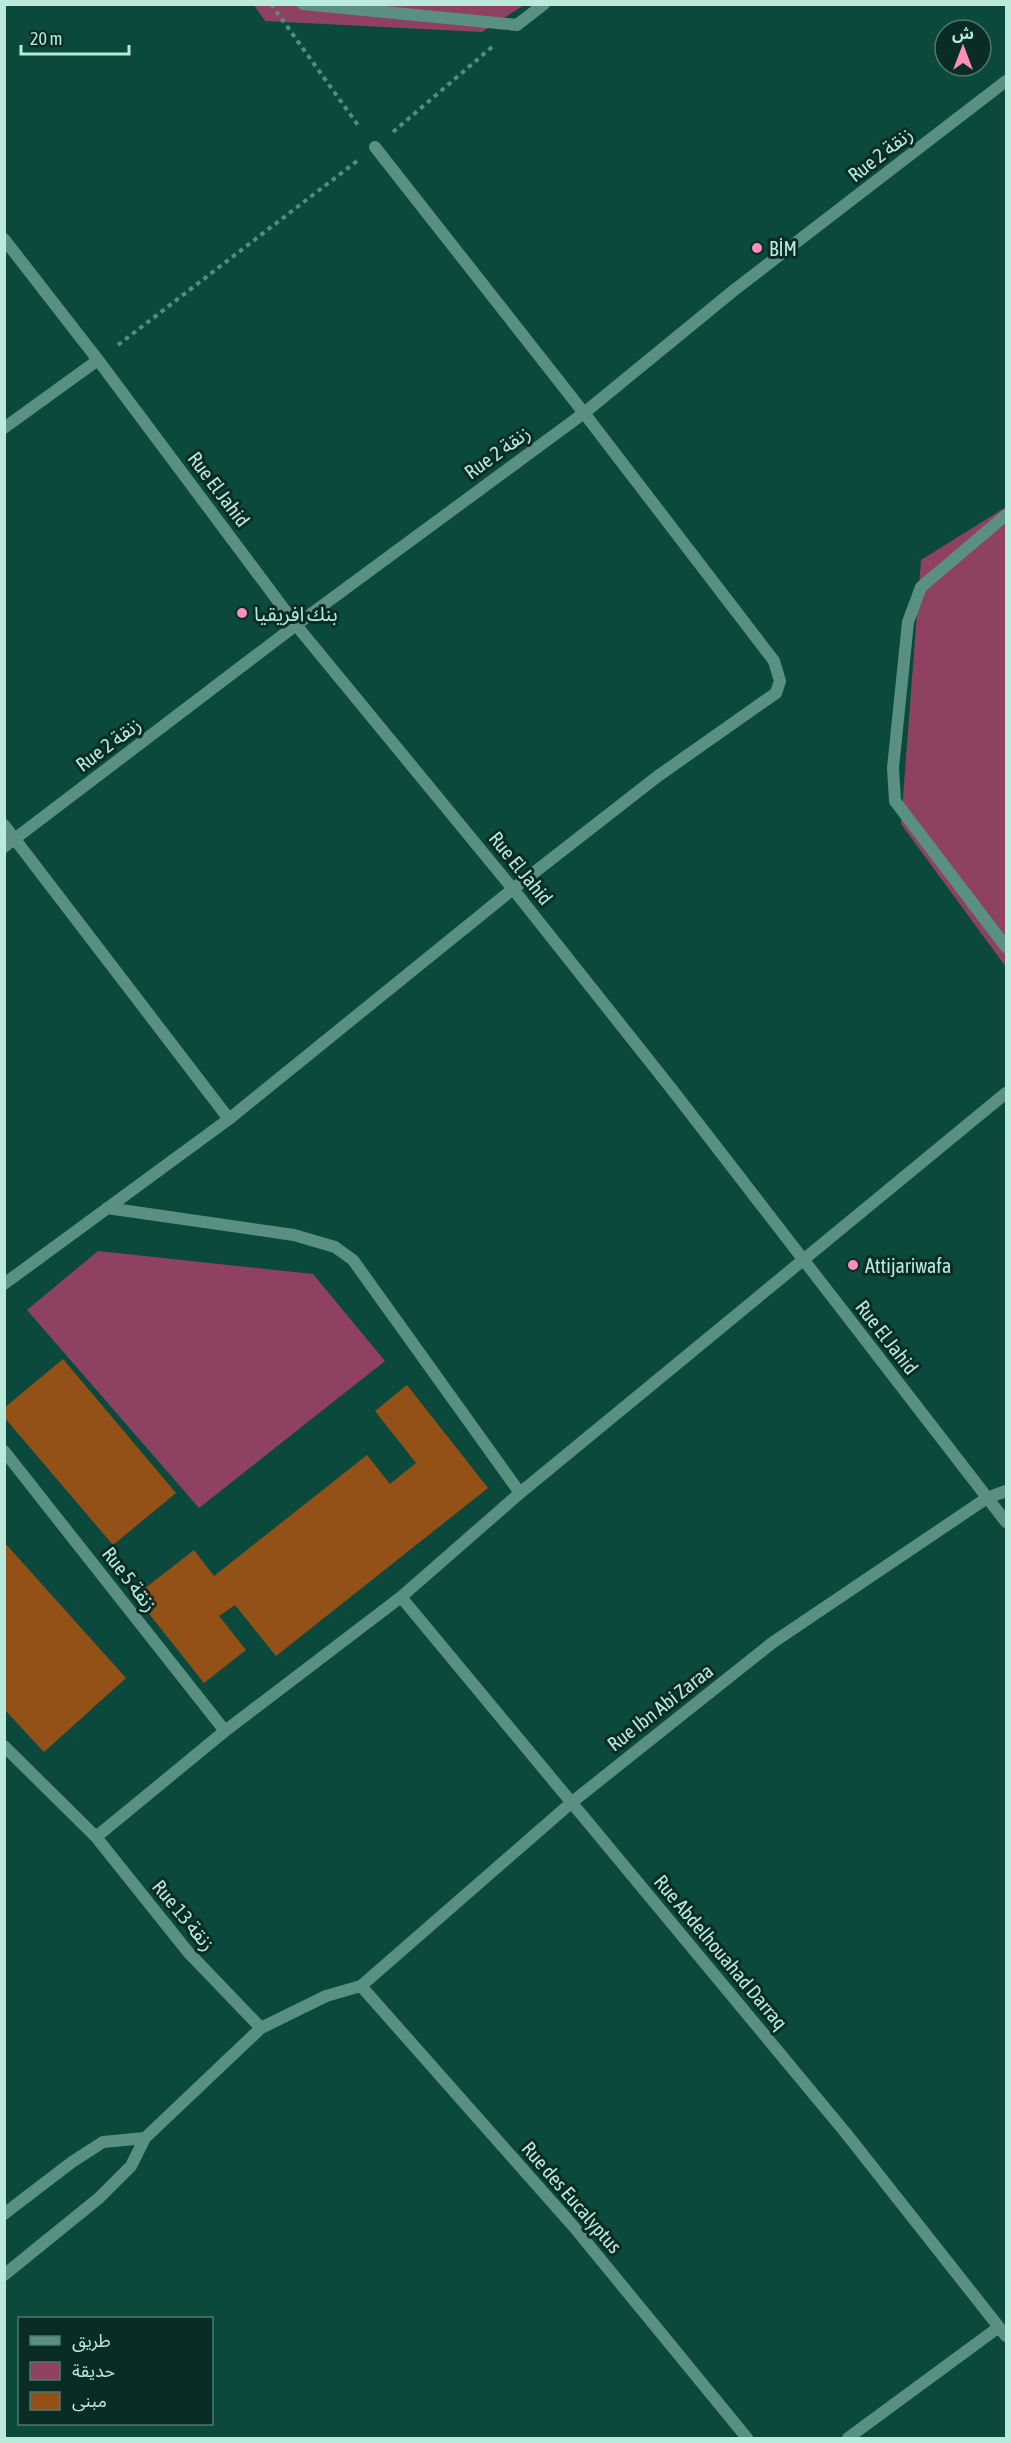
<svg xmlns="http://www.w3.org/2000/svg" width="1011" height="2443" viewBox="0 0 1011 2443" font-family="'Asap Condensed','Noto Sans Arabic',sans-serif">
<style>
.green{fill:#8e4161}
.building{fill:#935117}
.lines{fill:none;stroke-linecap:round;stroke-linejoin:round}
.path{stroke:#548c7f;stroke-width:4;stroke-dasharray:4.5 4.5;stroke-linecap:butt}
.minor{stroke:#599082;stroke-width:12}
.poi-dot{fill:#ff8eba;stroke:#092c25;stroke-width:2}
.labels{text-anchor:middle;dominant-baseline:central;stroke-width:6;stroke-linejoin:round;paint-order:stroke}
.street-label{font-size:20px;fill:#baeadc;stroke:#092c25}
.poi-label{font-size:20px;fill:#baeadc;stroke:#092c25;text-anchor:start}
</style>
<rect width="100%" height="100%" fill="#0b493d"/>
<path class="green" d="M254 5H524L482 32 265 21Z
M1006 507V967L901 824 921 560Z
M98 1251 313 1274 385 1361 199 1508 27 1310Z"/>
<path class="building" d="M63 1359 176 1493 113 1545 4 1417V1408Z
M407 1385 488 1488 276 1656 235 1605 219 1616 246 1650 204 1683 135 1596 194 1550 214 1576 367 1455 390 1484 416 1463 375 1411Z
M4 1542 126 1678 44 1752 4 1709Z"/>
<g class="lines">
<path class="path" d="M271 4 360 128
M393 132 492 47
M118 345 357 161"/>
<path class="minor" d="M303 4 517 25 544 4
M4 239 98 360 296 625 513 889 674 1092 1006 1522
M4 428 98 360
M1006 515 921 587 908 622 893 768 895 801 1006 947
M4 825 229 1119
M4 847 296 625 584 413 733 291 1006 81
M107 1208 294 1235 335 1247 353 1260 520 1493
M4 1284 229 1119 513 889 658 776 776 693 780 681 774 661 584 413 375 147
M4 1451 225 1731
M401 1597 845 2132 1006 2336
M4 1746 96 1837 188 1952 261 2028 326 1996 361 1986 571 1803 772 1643 987 1498 1006 1491
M96 1837 225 1731 401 1597 520 1493 1006 1093
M361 1986 574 2227 747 2438
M4 2214 72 2162 103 2142 145 2138
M4 2275 99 2198 131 2166 145 2138 261 2028
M848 2438 999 2327"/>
</g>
<g class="poi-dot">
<circle cx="757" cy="248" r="6"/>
<circle cx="242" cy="613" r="6"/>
<circle cx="853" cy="1265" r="6"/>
</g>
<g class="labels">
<g class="street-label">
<text transform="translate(880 154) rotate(-38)">Rue 2 زنقة</text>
<text transform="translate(497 452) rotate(-36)">Rue 2 زنقة</text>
<text transform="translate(219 489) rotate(53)">Rue El Jahid</text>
<text transform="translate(108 744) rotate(-37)">Rue 2 زنقة</text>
<text transform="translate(521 868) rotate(51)">Rue El Jahid</text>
<text transform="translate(887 1337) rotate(52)">Rue El Jahid</text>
<text transform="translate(130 1579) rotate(52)">Rue 5 زنقة</text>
<text transform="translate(660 1707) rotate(-38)">Rue Ibn Abi Zaraa</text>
<text transform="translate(184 1915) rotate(50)">Rue 13 زنقة</text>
<text transform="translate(721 1952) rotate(50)">Rue Abdelhouahad Darraq</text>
<text transform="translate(572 2197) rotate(49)">Rue des Eucalyptus</text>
</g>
<g class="poi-label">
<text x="769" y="248">BİM</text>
<text x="254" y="613">بنك افريقيا</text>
<text x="865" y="1265">Attijariwafa</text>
</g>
</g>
<rect width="1011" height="2443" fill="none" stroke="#baeadc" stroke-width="12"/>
<rect x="18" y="2317" width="195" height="108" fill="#092c25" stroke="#50786e" stroke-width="1.5"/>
<rect x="30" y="2336" width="30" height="9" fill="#599082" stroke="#50786e" stroke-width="1.5"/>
<text x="72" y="2347" font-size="18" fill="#baeadc">طريق</text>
<rect x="30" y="2362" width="30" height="18" fill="#8e4161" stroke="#50786e" stroke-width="1.5"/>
<text x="72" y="2377" font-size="18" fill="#baeadc">حديقة</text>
<rect x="30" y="2392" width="30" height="18" fill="#935117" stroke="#50786e" stroke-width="1.5"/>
<text x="72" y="2407" font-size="18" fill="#baeadc">مبنى</text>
<g transform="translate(963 48)"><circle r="28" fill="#092c25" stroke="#50786e" stroke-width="1.5"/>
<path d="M0-4.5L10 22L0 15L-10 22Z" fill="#ff8eba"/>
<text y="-9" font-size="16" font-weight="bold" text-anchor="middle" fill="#baeadc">ش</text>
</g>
<path d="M21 45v9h108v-9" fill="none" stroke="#baeadc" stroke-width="3"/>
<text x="30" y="45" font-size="18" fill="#baeadc" stroke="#092c25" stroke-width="4.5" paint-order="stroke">20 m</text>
</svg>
